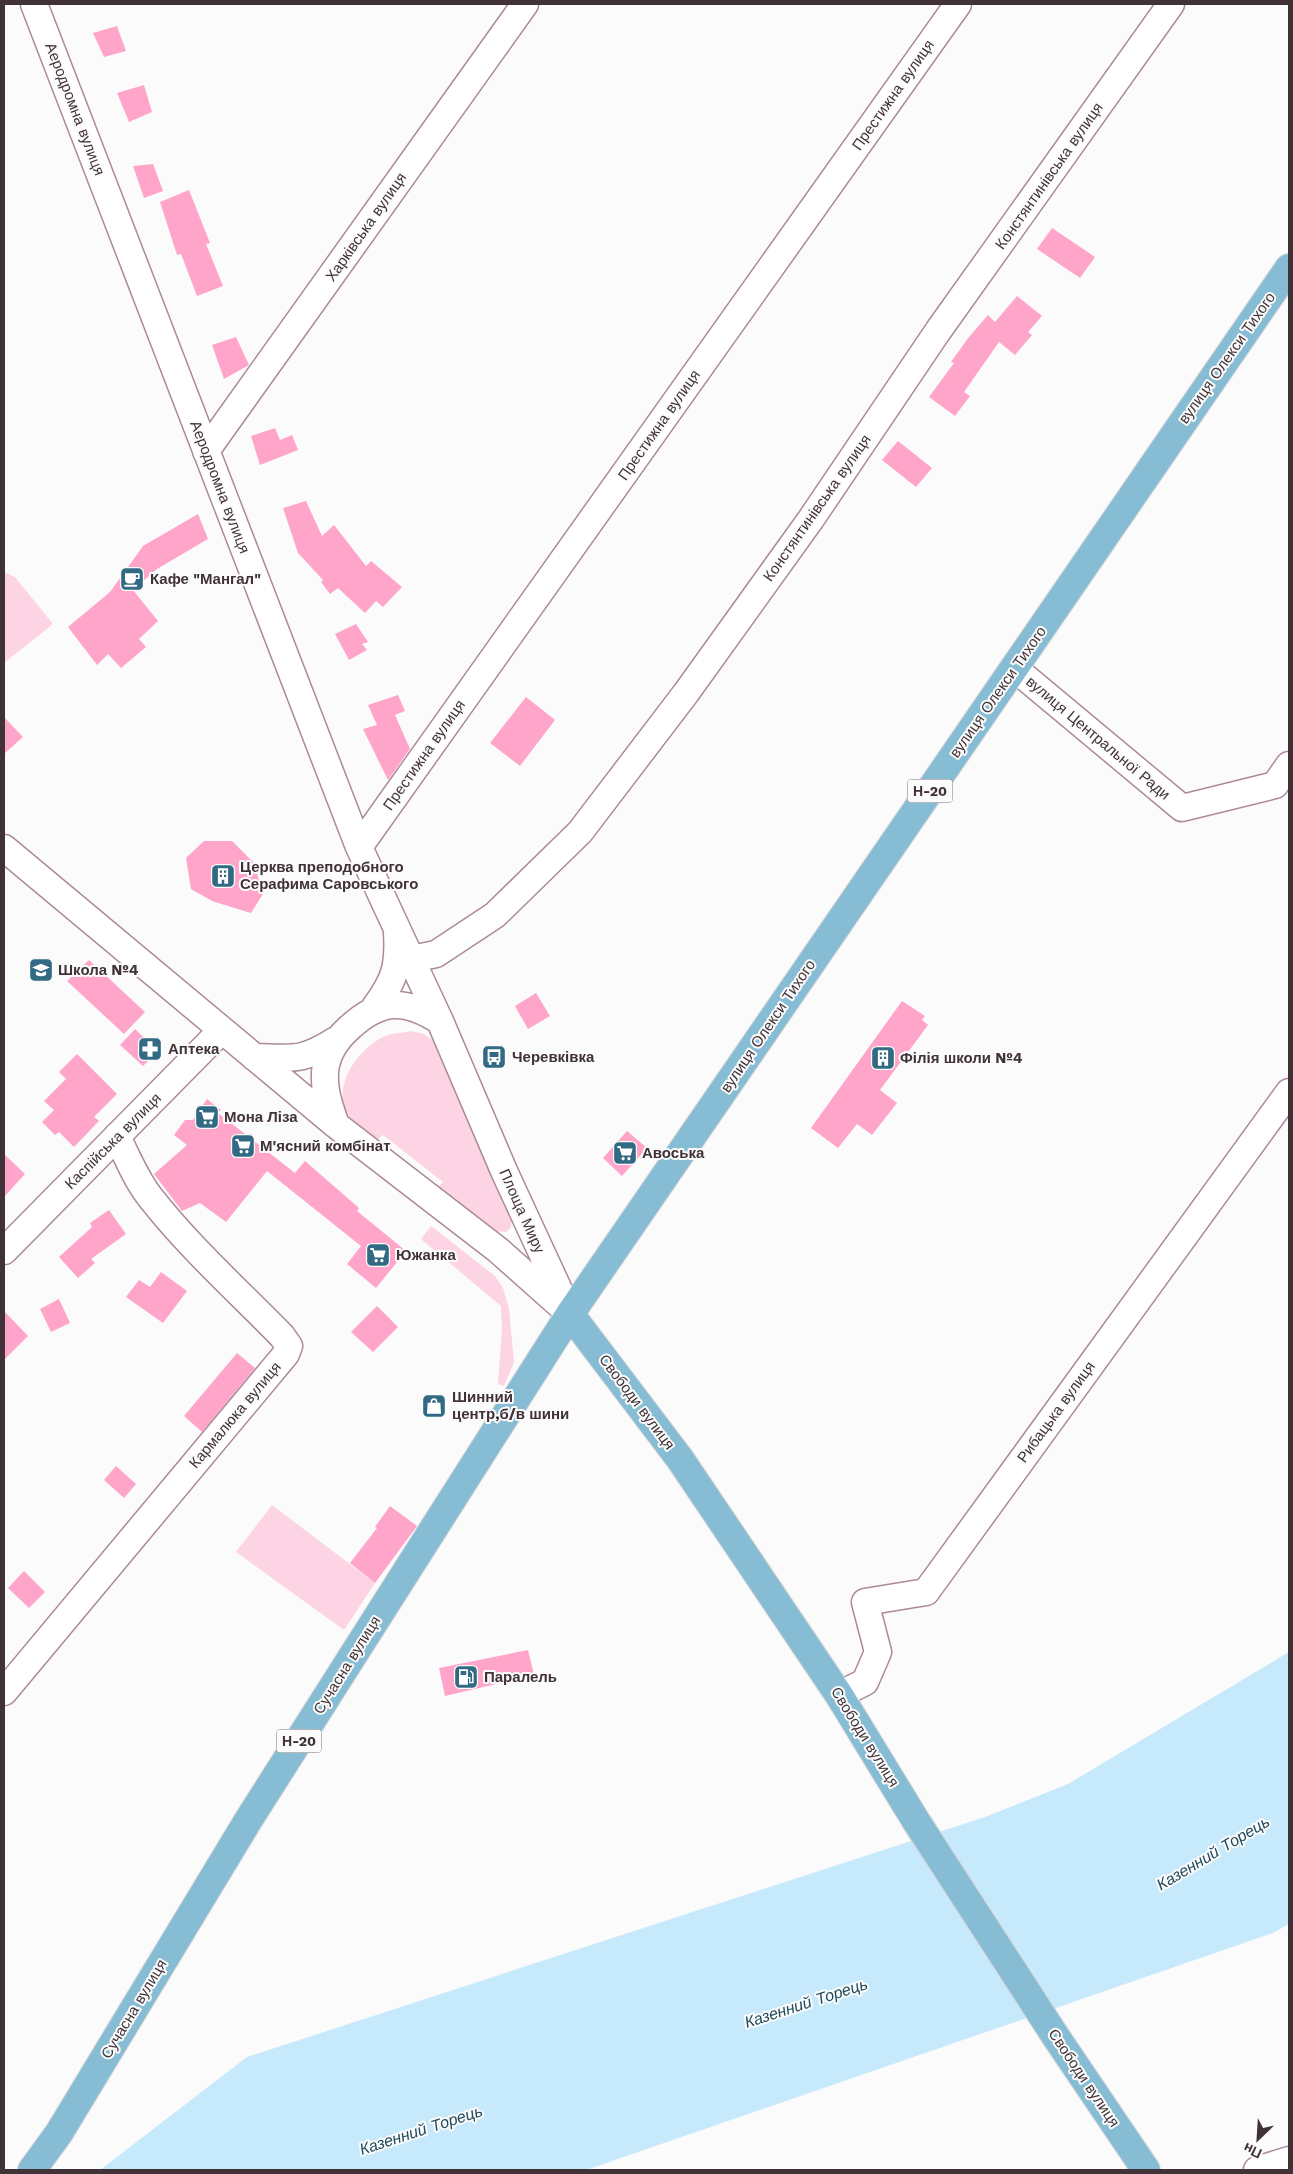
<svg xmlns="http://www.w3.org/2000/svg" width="1293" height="2174" viewBox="0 0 1293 2174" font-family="'Work Sans',sans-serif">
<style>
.green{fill:#fdd4e4}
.water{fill:#c6e9fc}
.building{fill:#fea5c9}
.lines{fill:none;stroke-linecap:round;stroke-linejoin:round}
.minor-casing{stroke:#ac8a97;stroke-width:29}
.major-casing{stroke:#d9d6d7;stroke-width:30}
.minor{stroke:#fff;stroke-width:26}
.major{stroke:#86bdd5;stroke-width:28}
.labels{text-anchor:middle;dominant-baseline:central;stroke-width:4;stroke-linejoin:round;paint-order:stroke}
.shield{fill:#fbfbfb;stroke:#786e72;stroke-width:1}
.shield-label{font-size:14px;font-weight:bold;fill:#403237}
.street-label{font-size:15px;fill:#403237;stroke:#fbfbfb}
.poi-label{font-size:15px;font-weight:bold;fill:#403237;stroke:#fbfbfb;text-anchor:start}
.water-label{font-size:16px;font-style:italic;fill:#214b5e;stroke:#fbfbfb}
</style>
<rect width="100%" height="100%" fill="#fbfbfb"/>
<path class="green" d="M4 572 15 577 53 624 4 663Z
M411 1031 424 1034 434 1041 512 1219 511 1227 506 1232 496 1231 436 1190 443 1182 383 1135 373 1143C360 1133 351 1123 345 1108 334 1080 363 1044 388 1035 395 1033 404 1033 411 1031Z
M431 1226 495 1276 503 1288 509 1309 514 1362 504 1386 498 1384 502 1330 501 1306 421 1239Z
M272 1505 375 1583 344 1630 236 1552Z"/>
<path class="water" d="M1289 1652V1924L1273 1933 586 2170H100L247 2057 985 1817 1068 1784Z"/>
<path class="building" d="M117 26 126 51 104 57 93 33Z
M144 85 152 112 129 122 117 93Z
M153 164 163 191 144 198 133 166Z
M189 190 210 243 206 244 223 286 197 296 181 254 177 255 160 202Z
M1052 228 1095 257 1080 278 1037 249Z
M1017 296 1042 316 1028 332 1032 335 1015 355 999 342 964 392 970 396 955 416 929 397 954 363 951 362 969 337 988 315 995 322Z
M236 337 249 365 224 379 212 345Z
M275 428 280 440 292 435 298 450 260 465 251 436Z
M898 441 932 468 916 487 882 460Z
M306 501 322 536 334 525 366 566 371 561 402 587 383 607 376 601 365 613 338 588 330 594 321 582 323 580 298 553 283 508Z
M198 514 208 539 157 569 133 590 158 621 139 639 146 647 121 668 108 654 97 665 68 627 110 592 143 546Z
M356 624 368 642 362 644 367 650 349 660 335 634Z
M398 695 405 711 395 715 410 749 388 780 363 729 377 725 368 705Z
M526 697 555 720 520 766 490 743Z
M4 717 23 737 4 754Z
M204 841H232L254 863 263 894 251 913 212 901 191 889 186 858Z
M89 960 145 1012 124 1034 67 981Z
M536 993 550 1016 528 1029 515 1006Z
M902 1001 925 1016 922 1020 928 1025 880 1090 897 1103 872 1135 857 1124 838 1148 811 1128Z
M135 1029 158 1051 143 1066 120 1045Z
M77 1054 117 1094 94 1117 99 1121 74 1147 59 1132 55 1135 42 1122 54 1110 44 1101 66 1079 59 1072Z
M207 1099 221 1110 218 1113 295 1173 305 1161 359 1208 357 1211 406 1251 376 1288 347 1264 361 1246 267 1171 226 1222 200 1203 182 1211 154 1174 187 1145 174 1135 185 1120H193Z
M627 1131 647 1148 622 1176 603 1158Z
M4 1154 25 1174 4 1197Z
M109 1210 126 1234 91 1259 95 1263 78 1278 59 1257 92 1227 90 1223Z
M161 1272 187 1291 163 1323 126 1297 139 1280 150 1287Z
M59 1299 70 1323 51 1332 40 1309Z
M377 1306 398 1327 373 1352 351 1332Z
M4 1311 28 1336 4 1360Z
M237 1353 255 1368 202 1432 184 1416Z
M116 1466 136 1484 124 1498 104 1480Z
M390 1506 417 1526 375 1583 350 1563 377 1528 375 1527Z
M24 1571 45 1592 29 1608 8 1588Z
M528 1650 534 1675 445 1696 439 1668Z"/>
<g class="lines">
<defs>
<path id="minor" d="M34 4 359 847 440 1021 504 1171 570 1314
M206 451 525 4
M1014 668 1182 808 1275 785 1289 765
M359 847 958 4
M4 848 336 1125 498 1250 561 1306
M412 959 436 954 495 915 580 832 686 693 811 519 938 331 1171 4
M375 1007C395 980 399 966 397 932
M254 1057C294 1058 301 1062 336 1040
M336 1125C329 1105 322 1086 326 1065 329 1050 337 1039 348 1029 380 999 404 998 440 1021
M4 1251 222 1030
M4 1692 286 1354 289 1346 282 1336C238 1291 189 1247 150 1197 136 1179 127 1157 117 1136
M839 1695 865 1682 878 1652 865 1602 926 1592 1289 1092
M1257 2170 1289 2160"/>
<path id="major" d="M570 1314 680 1459 839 1695 916 1821 1056 2037 1146 2170
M32 2170 59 2133 249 1819 570 1314 1289 268"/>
</defs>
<use href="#minor" class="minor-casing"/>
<use href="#major" class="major-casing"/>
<use href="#minor" class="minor"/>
<use href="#major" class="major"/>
</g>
<defs>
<symbol id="cafe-square" viewBox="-11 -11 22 22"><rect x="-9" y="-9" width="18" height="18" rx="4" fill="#326a84" stroke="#fbfbfb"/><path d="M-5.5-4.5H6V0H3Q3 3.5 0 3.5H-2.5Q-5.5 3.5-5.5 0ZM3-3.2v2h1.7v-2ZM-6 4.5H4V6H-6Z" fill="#fff"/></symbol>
<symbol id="building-square" viewBox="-11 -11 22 22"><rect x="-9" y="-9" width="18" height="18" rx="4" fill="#326a84" stroke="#fbfbfb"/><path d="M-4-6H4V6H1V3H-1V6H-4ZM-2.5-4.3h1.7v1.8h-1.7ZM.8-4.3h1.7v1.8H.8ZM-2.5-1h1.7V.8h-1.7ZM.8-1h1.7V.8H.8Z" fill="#fff"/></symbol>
<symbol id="school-square" viewBox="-11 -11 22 22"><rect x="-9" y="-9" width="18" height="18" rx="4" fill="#326a84" stroke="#fbfbfb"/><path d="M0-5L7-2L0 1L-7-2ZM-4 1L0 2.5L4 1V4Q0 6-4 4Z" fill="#fff"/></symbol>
<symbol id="pharmacy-square" viewBox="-11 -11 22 22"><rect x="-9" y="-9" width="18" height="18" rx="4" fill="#326a84" stroke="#fbfbfb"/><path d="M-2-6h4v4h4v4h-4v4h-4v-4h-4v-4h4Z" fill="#fff"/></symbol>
<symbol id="bus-square" viewBox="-11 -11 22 22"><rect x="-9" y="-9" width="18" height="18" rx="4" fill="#326a84" stroke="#fbfbfb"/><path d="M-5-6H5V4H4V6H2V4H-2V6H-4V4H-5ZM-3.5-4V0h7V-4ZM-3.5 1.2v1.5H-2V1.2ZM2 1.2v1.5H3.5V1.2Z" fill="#fff"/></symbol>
<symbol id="supermarket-square" viewBox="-11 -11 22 22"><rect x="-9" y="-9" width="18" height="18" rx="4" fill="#326a84" stroke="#fbfbfb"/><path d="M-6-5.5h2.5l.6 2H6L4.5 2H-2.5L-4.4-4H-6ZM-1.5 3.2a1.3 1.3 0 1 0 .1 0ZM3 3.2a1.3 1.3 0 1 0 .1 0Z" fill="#fff"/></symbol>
<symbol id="shop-square" viewBox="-11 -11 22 22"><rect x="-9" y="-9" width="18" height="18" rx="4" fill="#326a84" stroke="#fbfbfb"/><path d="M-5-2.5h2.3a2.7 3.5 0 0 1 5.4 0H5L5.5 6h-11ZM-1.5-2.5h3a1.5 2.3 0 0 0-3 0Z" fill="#fff"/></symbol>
<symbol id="fuel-square" viewBox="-11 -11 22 22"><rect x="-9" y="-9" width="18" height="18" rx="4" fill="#326a84" stroke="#fbfbfb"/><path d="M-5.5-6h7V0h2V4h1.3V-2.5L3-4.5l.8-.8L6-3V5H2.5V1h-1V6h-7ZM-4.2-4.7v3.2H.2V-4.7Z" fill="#fff"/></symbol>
</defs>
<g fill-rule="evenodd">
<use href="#cafe-square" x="118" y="565" width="28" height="28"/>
<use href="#building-square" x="209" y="862" width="28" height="28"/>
<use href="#school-square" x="27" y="956" width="28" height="28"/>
<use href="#pharmacy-square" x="136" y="1035" width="28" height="28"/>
<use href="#bus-square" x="480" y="1043" width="28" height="28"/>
<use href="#building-square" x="869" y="1044" width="28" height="28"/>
<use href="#supermarket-square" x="193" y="1103" width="28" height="28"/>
<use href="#supermarket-square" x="229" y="1132" width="28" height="28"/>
<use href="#supermarket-square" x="611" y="1139" width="28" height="28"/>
<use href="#supermarket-square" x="364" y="1241" width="28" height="28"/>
<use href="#shop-square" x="420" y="1392" width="28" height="28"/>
<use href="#fuel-square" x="452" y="1663" width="28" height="28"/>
</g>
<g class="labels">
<g class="shield">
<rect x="907.5" y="779.5" width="45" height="23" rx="4"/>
<rect x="276.5" y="1729.5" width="45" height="23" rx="4"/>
</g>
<g class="shield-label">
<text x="930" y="791">Н-20</text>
<text x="299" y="1741">Н-20</text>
</g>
<g class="street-label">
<text transform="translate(893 95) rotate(-55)">Престижна вулиця</text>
<text transform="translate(75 109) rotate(69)">Аеродромна вулиця</text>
<text transform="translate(1049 176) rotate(-55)">Констянтинівська вулиця</text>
<text transform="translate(366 227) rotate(-55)">Харківська вулиця</text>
<text transform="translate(1227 358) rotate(-55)">вулиця Олекси Тихого</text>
<text transform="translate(659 425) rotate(-55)">Престижна вулиця</text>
<text transform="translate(220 487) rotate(69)">Аеродромна вулиця</text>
<text transform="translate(817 508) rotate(-55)">Констянтинівська вулиця</text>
<text transform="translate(998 692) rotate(-55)">вулиця Олекси Тихого</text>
<text transform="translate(1098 738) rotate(40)">вулиця Центральної Ради</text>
<text transform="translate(424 755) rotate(-55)">Престижна вулиця</text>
<text transform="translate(768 1026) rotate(-56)">вулиця Олекси Тихого</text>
<text transform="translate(113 1141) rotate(-45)">Каспійська вулиця</text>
<text transform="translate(522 1211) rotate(66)">Площа Миру</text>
<text transform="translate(637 1402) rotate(53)">Свободи вулиця</text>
<text transform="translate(1056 1412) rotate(-54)">Рибацька вулиця</text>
<text transform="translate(235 1415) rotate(-50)">Кармалюка вулиця</text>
<text transform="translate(347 1665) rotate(-58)">Сучасна вулиця</text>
<text transform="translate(865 1737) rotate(58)">Свободи вулиця</text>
<text transform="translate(134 2009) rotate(-59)">Сучасна вулиця</text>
<text transform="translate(1084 2078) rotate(56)">Свободи вулиця</text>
</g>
<g class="poi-label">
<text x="150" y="579">Кафе "Мангал"</text>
<text x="240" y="867">Церква преподобного<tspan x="240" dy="17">Серафима Саровського</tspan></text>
<text x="58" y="970">Школа №4</text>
<text x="168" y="1049">Аптека</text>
<text x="512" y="1057">Черевківка</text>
<text x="900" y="1058">Філія школи №4</text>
<text x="224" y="1117">Мона Ліза</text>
<text x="260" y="1146">М'ясний комбінат</text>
<text x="642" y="1153">Авоська</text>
<text x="396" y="1255">Южанка</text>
<text x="452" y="1397">Шинний<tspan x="452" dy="17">центр,б/в шини</tspan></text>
<text x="484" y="1677">Паралель</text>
</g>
<g class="water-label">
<text transform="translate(1213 1853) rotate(-31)">Казенний Торець</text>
<text transform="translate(806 2003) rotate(-18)">Казенний Торець</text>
<text transform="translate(421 2130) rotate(-18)">Казенний Торець</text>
</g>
</g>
<rect width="1293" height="2174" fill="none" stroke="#403237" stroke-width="10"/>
<g transform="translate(1258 2139) rotate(205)" stroke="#fbfbfb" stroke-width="4" paint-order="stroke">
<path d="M0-4L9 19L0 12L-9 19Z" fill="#403237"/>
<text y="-8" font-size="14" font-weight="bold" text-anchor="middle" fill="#403237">Пн</text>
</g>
</svg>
